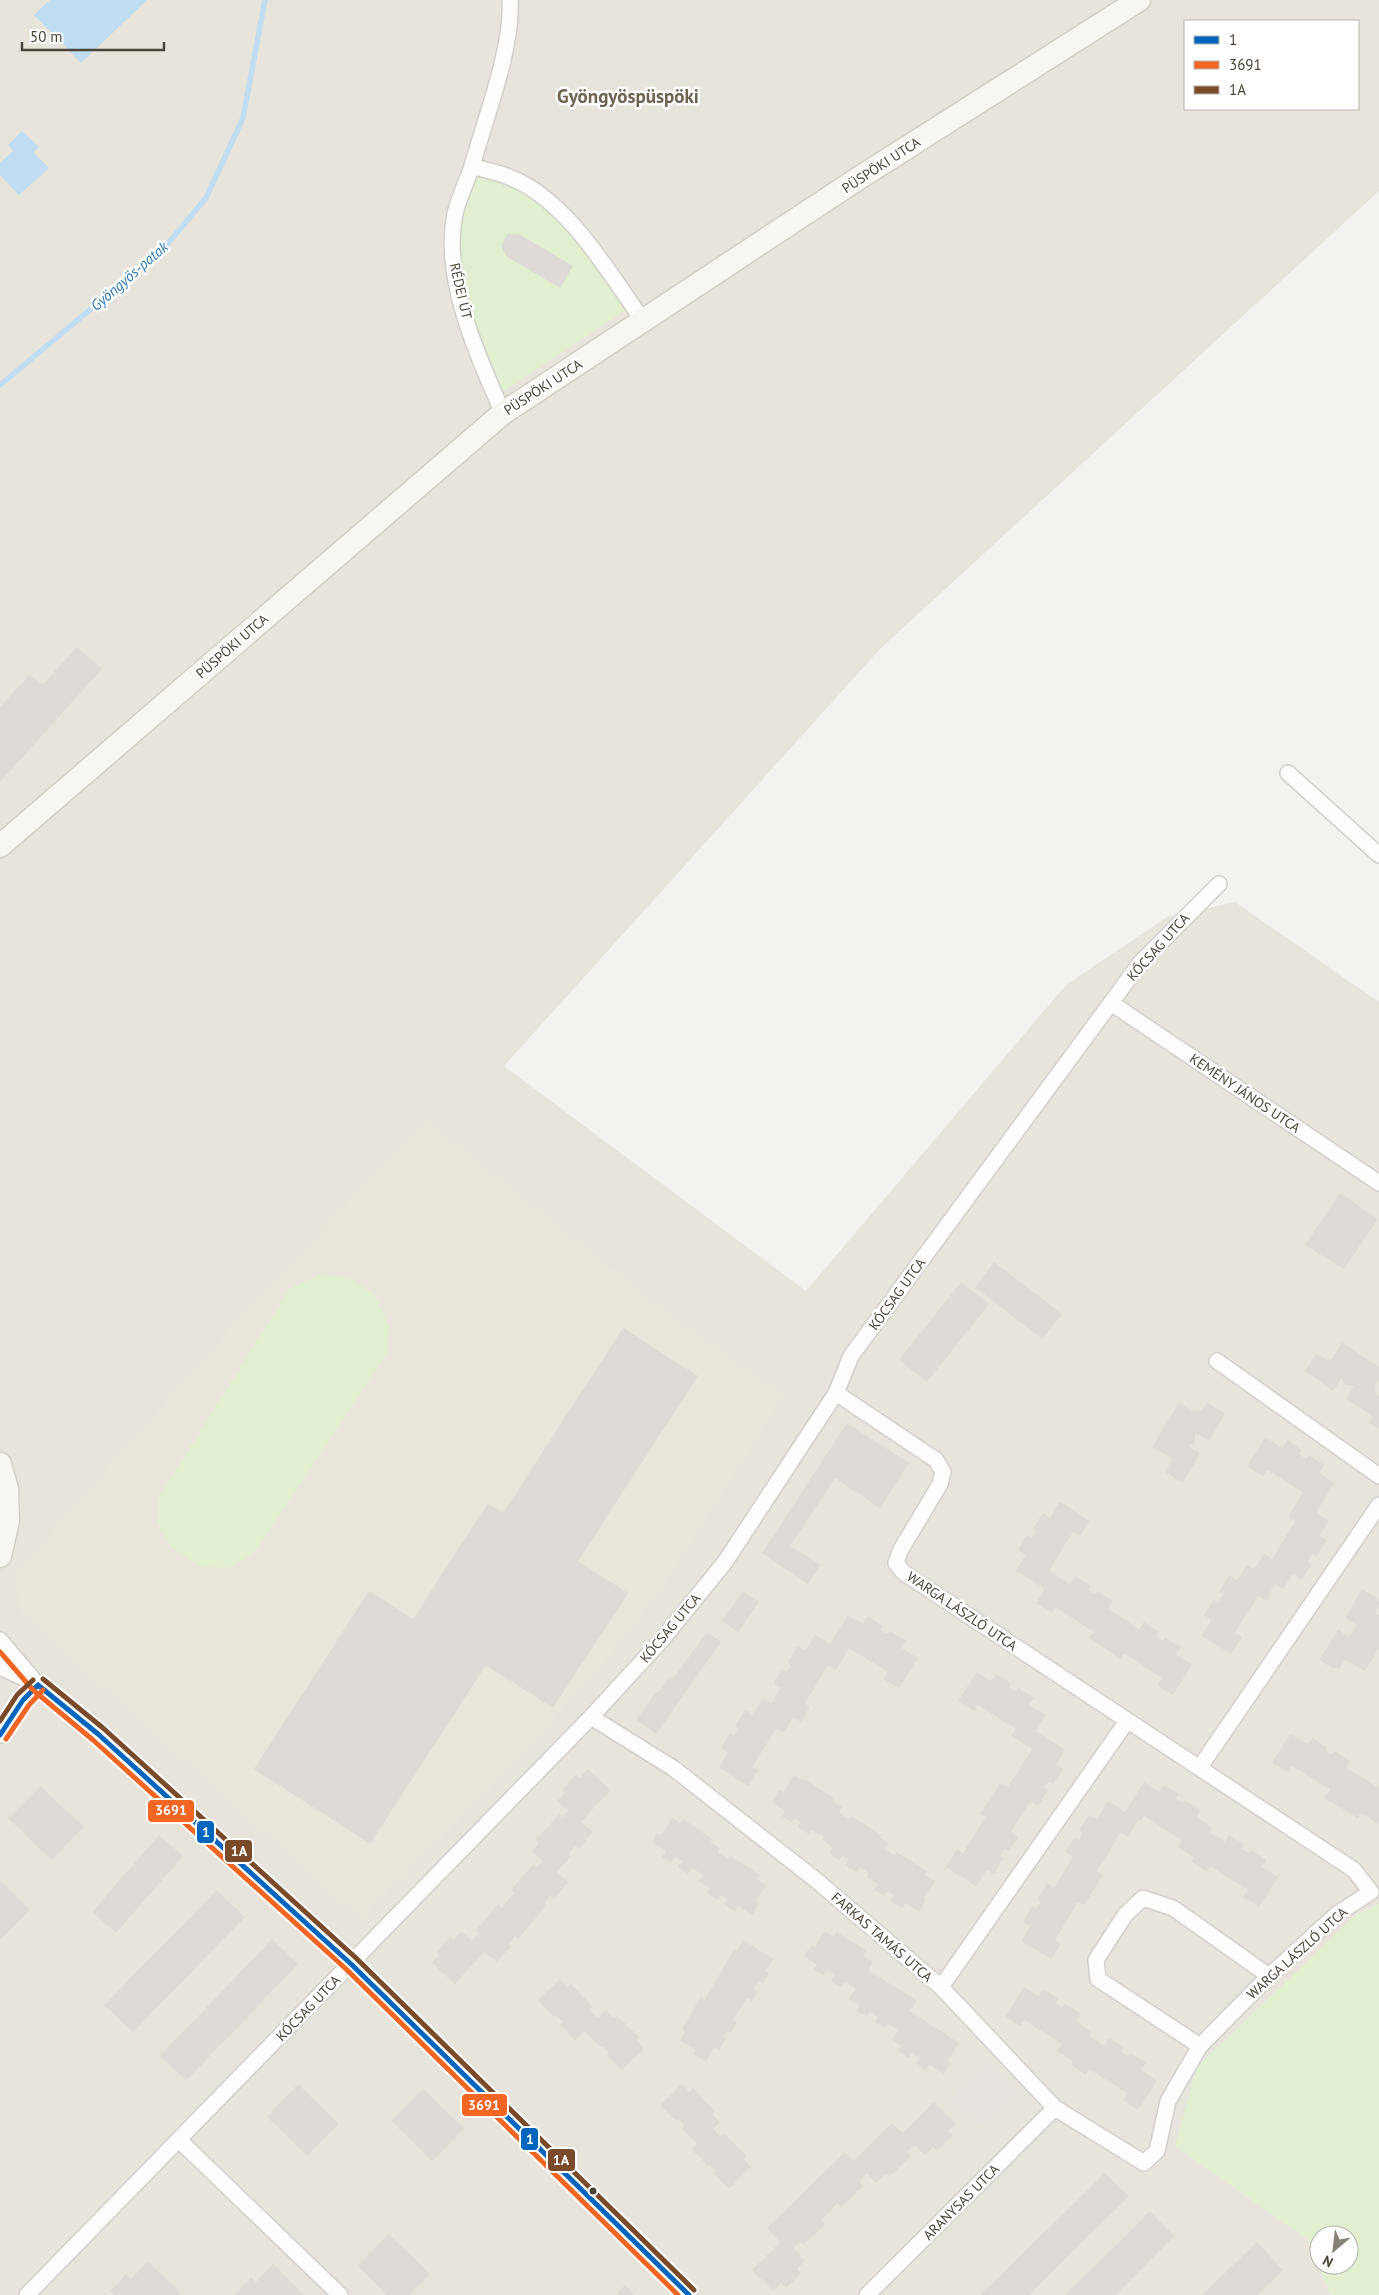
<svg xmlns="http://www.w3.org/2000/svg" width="1379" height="2295" viewBox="0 0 1379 2295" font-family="'PT Sans',sans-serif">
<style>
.residential{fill:#e7e4dc;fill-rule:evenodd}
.education{fill:#eae5da}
.green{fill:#e1eecf;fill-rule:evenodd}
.parking{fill:#e6e3df}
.water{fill:#c0ddf1}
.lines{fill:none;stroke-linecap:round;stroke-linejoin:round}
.stream{stroke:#c0ddf1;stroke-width:5.5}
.building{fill:#dedbd6}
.street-casing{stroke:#d2d0cb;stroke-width:18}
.secondary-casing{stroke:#d3cfc5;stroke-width:25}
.street{stroke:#fdfdfc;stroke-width:15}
.secondary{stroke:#f7f6f1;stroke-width:22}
.bus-1-casing{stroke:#fff;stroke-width:9}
.bus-2-casing{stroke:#fff;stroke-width:9}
.bus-3-casing{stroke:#fff;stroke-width:9}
.bus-1{stroke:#0065bd;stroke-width:5}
.bus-2{stroke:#f26522;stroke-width:5}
.bus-3{stroke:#7a4b2a;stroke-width:5}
.bus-dot{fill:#4b4439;stroke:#fff;stroke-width:2}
.labels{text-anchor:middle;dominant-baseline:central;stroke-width:5;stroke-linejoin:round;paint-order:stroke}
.street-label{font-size:14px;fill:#4b4439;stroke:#fff}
.water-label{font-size:15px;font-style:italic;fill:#2e7ab2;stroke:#fff}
.district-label{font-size:19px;font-weight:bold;fill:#6e6250;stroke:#fff}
.line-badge{stroke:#fff;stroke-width:2}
.badge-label{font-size:14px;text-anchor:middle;font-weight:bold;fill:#fff}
</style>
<rect width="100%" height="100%" fill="#f4f2ee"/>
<path class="residential" d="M0 0H1379V191L880 649 504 1066 806 1291 1066 985 1167 917 1235 902 1379 1002V1904L1353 1917 1175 2146 1307 2239 1331 2295H0ZM1185 21H1358V109H1185Z"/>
<path class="education" d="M428 1122 682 1324 784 1395 666 1582 623 1640 499 1780 361 1919 21 1613 14 1575 273 1280Z"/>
<path class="green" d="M474 170 507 180 553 210 629 308 499 394 456 265 459 212Z
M322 1274 350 1278 375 1295 389 1327 387 1353 255 1552 229 1568 199 1566 172 1548 158 1524 159 1497 290 1288Z
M1379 1904V2295H1331L1307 2239 1175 2146 1197 2067 1353 1917ZM1319 2235H1349V2265H1319Z"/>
<path class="parking" d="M985 2061 1017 2091 982 2127 950 2097Z"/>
<path class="water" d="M50 0H147L81 63 34 15Z
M22 131 39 147 34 153 49 168 19 195 0 175V163L13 151 8 145Z"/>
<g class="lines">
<path class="stream" d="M0 385 165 247 206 198 243 118 265 0"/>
</g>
<path class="building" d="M508 234H519L573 266 560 288 506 256 501 245Z
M77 647 102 669 0 782V707L30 674 42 685Z
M1340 1193 1378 1219 1344 1269 1305 1245Z
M994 1262 1062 1314 1042 1339 975 1287Z
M961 1282 989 1304 927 1382 899 1360Z
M623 1328 698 1376 578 1561 628 1593 553 1708 486 1665 370 1844 254 1769 369 1591 413 1619 488 1503 503 1513Z
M1342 1342 1379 1367V1380L1375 1385 1376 1394 1379 1396V1429L1369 1423 1373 1417 1346 1399 1354 1386 1344 1385 1342 1378 1333 1391 1305 1371 1316 1354 1327 1360 1332 1359Z
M1179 1402 1193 1412 1202 1411 1207 1402 1225 1413 1209 1441 1195 1433V1443L1188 1446 1200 1453 1183 1483 1165 1472 1171 1461 1170 1457 1152 1447Z
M847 1423 909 1463 880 1508 835 1478 790 1546 821 1565 808 1584 762 1553Z
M1265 1437 1282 1448 1287 1440 1302 1450 1299 1454 1306 1459 1309 1455 1324 1465 1319 1473 1334 1483 1316 1513 1329 1521 1319 1536 1327 1540 1316 1557 1312 1554 1308 1561 1312 1564 1302 1580 1293 1574 1283 1589 1275 1584 1266 1600 1258 1596 1235 1633 1242 1637 1231 1654 1202 1636 1211 1620 1204 1615 1214 1600 1218 1602 1223 1594 1219 1592 1229 1575 1237 1580 1247 1565 1254 1569 1264 1554 1272 1559 1295 1522 1288 1517 1303 1492 1267 1470 1263 1476 1247 1466Z
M1060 1502 1090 1521 1080 1536 1073 1532 1049 1570 1070 1584 1075 1576 1091 1586 1088 1590 1095 1594 1097 1591 1113 1601 1108 1609 1139 1629 1144 1622 1159 1632 1156 1636 1163 1641 1165 1637 1181 1647 1176 1654 1192 1665 1173 1695 1157 1685 1162 1678 1124 1653 1120 1659 1105 1649 1089 1638 1094 1632 1056 1607 1052 1613 1036 1603 1045 1589 1016 1570 1026 1555 1018 1550 1027 1535 1032 1538 1036 1531 1033 1529 1043 1513 1050 1518Z
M1362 1589 1378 1599 1377 1601 1379 1602V1607L1375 1613 1379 1615V1648L1365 1671 1345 1659 1339 1669 1336 1667 1334 1669 1319 1660 1338 1630 1350 1637 1353 1632 1357 1625 1345 1618Z
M743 1591 759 1602 738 1632 722 1621Z
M848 1615 863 1624 868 1616 883 1626 881 1630 887 1634 890 1631 906 1640 901 1648 918 1658 899 1688 883 1679 888 1672 849 1648 836 1670 828 1665 805 1703 810 1707 801 1722 793 1717 783 1733 776 1729 752 1767 758 1770 748 1786 719 1767 728 1753 721 1748 730 1733 734 1736 739 1729 735 1726 745 1710 752 1715 763 1698 771 1704 780 1688 773 1684 782 1669 787 1672 791 1665 788 1662 797 1646 805 1651 815 1635 830 1644Z
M707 1632 721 1642 656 1734 636 1720 656 1692 658 1693 670 1677 673 1679Z
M977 1672 991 1681 996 1674 1011 1683 1009 1687 1016 1692 1018 1688 1034 1698 1029 1705 1046 1715 1036 1731 1065 1750 1056 1765 1063 1769 1053 1784 1049 1782 1044 1788 1048 1790 1038 1806 1030 1801 1011 1832 1018 1837 1009 1851 1005 1849 1000 1856 1004 1858 994 1874 987 1870 976 1886 946 1867 957 1849 963 1853 986 1817 980 1814 1000 1783 1008 1787 1032 1749 1011 1736 1016 1729 978 1705 974 1711 958 1701Z
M1290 1734 1308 1744 1312 1738 1327 1747 1326 1751 1332 1754 1334 1751 1350 1761 1346 1768 1379 1788V1824L1361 1813 1358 1818 1324 1798 1330 1789 1292 1766 1289 1772 1272 1763Z
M588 1769 610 1790 581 1822 593 1832 579 1849 575 1846 569 1854 571 1856 557 1872 568 1882 554 1899 550 1896 544 1904 546 1906 518 1939 515 1936 508 1944 511 1946 497 1962 484 1952 455 1984 432 1963 439 1955 436 1952 450 1937 454 1940 462 1931 472 1941 479 1933 476 1930 498 1904 502 1908 514 1893 511 1890 534 1864 537 1867 543 1861 532 1852 539 1843 536 1840 559 1814 562 1818 568 1811 557 1801 565 1793 562 1790 576 1775 580 1778Z
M794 1775 804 1781 805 1779 834 1798 832 1801 842 1807 839 1813 849 1819 851 1816 881 1835 880 1838 888 1843 884 1849 894 1855 896 1852 927 1871 925 1875 935 1881 924 1898 926 1900 919 1912 905 1903 902 1908 890 1901 894 1896 887 1891 884 1896 874 1890 878 1884 867 1877 869 1873 860 1867 857 1872 845 1865 849 1859 842 1855 839 1860 829 1853 833 1847 822 1840 824 1837 812 1830 809 1834 798 1827 801 1822 794 1818 792 1822 781 1816 785 1811 772 1802 779 1790 783 1792Z
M1144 1782 1159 1792 1164 1785 1179 1794 1176 1799 1183 1803 1185 1800 1201 1810 1196 1817 1212 1827 1210 1832 1225 1842 1229 1835 1244 1844 1242 1849 1249 1853 1251 1850 1267 1860 1262 1867 1278 1877 1259 1907 1243 1897 1248 1890 1210 1866 1206 1871 1191 1861 1194 1857 1178 1847 1182 1840 1144 1816 1141 1821 1138 1820 1127 1837 1121 1832 1097 1871 1103 1875 1084 1905 1078 1902 1055 1940 1061 1944 1051 1959 1021 1941 1030 1926 1023 1922 1032 1906 1036 1909 1041 1902 1037 1900 1047 1883 1054 1888 1073 1857 1065 1852 1075 1837 1079 1840 1083 1833 1079 1830 1089 1815 1097 1819 1108 1801 1125 1812Z
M40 1786 84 1827 52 1860 8 1818Z
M672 1818 680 1823 683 1819 712 1839 711 1842 720 1848 718 1852 729 1859 730 1856 760 1875 757 1879 766 1885 756 1901 759 1903 752 1915 738 1906 735 1911 724 1904 727 1899 721 1895 718 1900 707 1893 710 1888 699 1881 703 1875 692 1868 688 1874 678 1867 682 1861 675 1857 671 1862 662 1857 666 1851 652 1842 657 1833 661 1835Z
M159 1835 183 1856 116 1933 92 1912Z
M0 1880 30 1910 0 1940Z
M217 1890 245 1917 133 2032 104 2005Z
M825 1931 834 1937 837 1932 866 1951 863 1956 873 1962 868 1970 917 2001 910 2011 959 2043 948 2060 951 2062 944 2074 930 2065 926 2070 916 2063 919 2058 912 2053 909 2058 898 2051 901 2046 892 2040 898 2030 888 2023 885 2028 875 2022 878 2017 870 2012 867 2017 857 2011 860 2006 849 1999 856 1989 845 1982 841 1987 831 1981 835 1975 827 1970 824 1975 814 1969 817 1965 804 1956 811 1945 815 1947Z
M272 1939 298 1964 186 2081 160 2056Z
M743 1940 773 1959 766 1971 769 1973 763 1984 758 1981 754 1989 758 1992 752 2001 747 1998 733 2020 737 2022 731 2033 727 2031 723 2037 726 2039 719 2050 714 2047 706 2061 693 2054 696 2050 680 2041 685 2031 682 2029 701 1997 705 2000 734 1949 737 1951Z
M560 1979 567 1987 571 1984 593 2007 590 2010 598 2018 606 2010 614 2018 617 2015 639 2037 636 2040 644 2049 622 2070 607 2055 609 2053 602 2046 600 2047 585 2031 575 2040 560 2024 563 2022 556 2015 554 2017 538 2000Z
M1024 1987 1039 1996 1043 1989 1058 1999 1056 2003 1062 2007 1065 2004 1081 2014 1076 2021 1092 2032 1089 2036 1104 2046 1109 2038 1124 2047 1121 2052 1128 2056 1130 2053 1146 2063 1141 2070 1157 2081 1138 2110 1123 2100 1127 2093 1089 2069 1086 2075 1071 2065 1073 2061 1057 2051 1062 2044 1024 2020 1020 2026 1005 2016Z
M298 2084 339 2124 307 2156 267 2117Z
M682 2084 689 2092 693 2088 715 2111 712 2114 720 2122 713 2129 721 2137 724 2133 747 2156 744 2159 751 2167 729 2189 714 2174 716 2171 709 2164 708 2166 692 2150 697 2144 682 2129 685 2126 678 2119 676 2121 660 2105Z
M423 2089 464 2128 432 2161 391 2121Z
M934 2102 956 2124 948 2131 953 2135 937 2151 933 2147 925 2155 914 2145 907 2152 911 2156 889 2177 886 2174 876 2183 867 2174 859 2182 863 2186 841 2207 838 2203 821 2220 825 2224 803 2245 799 2241 793 2248 805 2261 797 2269 801 2273 786 2288 781 2283 773 2291 752 2270 780 2242 767 2228 845 2152 854 2161 892 2123 903 2133Z
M1105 2173 1129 2196 1029 2295H980Z
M1150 2211 1174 2236 1116 2295H1065Z
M389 2234 430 2274 409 2295H387L358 2266Z
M1257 2242 1283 2270 1257 2295H1202Z
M148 2261 180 2292 178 2295H114L110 2291 126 2274 131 2279Z
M273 2264 305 2295H234L251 2277 256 2282Z
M625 2285 635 2295H616Z"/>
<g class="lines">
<defs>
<path id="street" d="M510 0C513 48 485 119 472 166 484 170 497 172 509 177 567 199 609 273 644 322
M472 166C467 181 460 195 456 210 440 273 477 355 503 413
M1288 773 1379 855
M1111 1003 1379 1183
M1217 1361 1379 1476
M0 1640 38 1685 98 1734 351 1964 689 2295
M0 1667 35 1683
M591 1717 673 1768 816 1880 941 1987 1055 2108 1144 2163 1157 2151 1168 2101 1200 2046 1269 1976 1337 1914 1371 1892 1354 1870 904 1573 896 1563 900 1551 940 1484 943 1472 936 1460 836 1393
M0 1735 23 1700 38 1685
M1200 1767 1379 1505
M941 1987 1127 1721
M1200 2046 1098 1979 1096 1960 1125 1915 1143 1898 1173 1908 1269 1976
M179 2140 340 2295
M27 2295 591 1717 660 1642 725 1562 836 1393 851 1356 1141 962 1219 884
M867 2295 1055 2108"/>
<path id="secondary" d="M0 846 503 413 859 178 1139 0
M0 1464 7 1489 8 1521 0 1556"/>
</defs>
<use href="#street" class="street-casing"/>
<use href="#secondary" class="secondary-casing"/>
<use href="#street" class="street"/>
<use href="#secondary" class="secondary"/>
<defs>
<path id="bus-1" d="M38 1685 98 1734 351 1964 689 2295
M0 1735 23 1700 38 1685"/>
<path id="bus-2" d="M0 1652 33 1690 93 1740 346 1969 678 2295
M6 1739 29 1705 43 1690"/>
<path id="bus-3" d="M43 1679 103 1728 356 1958 694 2290
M0 1721 17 1695 33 1680"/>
</defs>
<use href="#bus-1" class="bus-1-casing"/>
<use href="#bus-2" class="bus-2-casing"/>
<use href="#bus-3" class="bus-3-casing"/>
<use href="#bus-1" class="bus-1"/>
<use href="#bus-2" class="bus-2"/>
<use href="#bus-3" class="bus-3"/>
</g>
<circle class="bus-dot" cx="593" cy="2191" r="4.5"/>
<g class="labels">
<g class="street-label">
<text transform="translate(881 165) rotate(-33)">PÜSPÖKI UTCA</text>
<text transform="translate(461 291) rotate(77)">RÉDEI ÚT</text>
<text transform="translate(543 387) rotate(-33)">PÜSPÖKI UTCA</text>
<text transform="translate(232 646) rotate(-41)">PÜSPÖKI UTCA</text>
<text transform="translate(1158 947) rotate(-48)">KÓCSAG UTCA</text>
<text transform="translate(1245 1093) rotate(34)">KEMÉNY JÁNOS UTCA</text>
<text transform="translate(897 1294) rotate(-54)">KÓCSAG UTCA</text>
<text transform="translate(962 1611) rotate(34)">WARGA LÁSZLÓ UTCA</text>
<text transform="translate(670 1628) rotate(-50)">KÓCSAG UTCA</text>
<text transform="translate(882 1937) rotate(41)">FARKAS TAMÁS UTCA</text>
<text transform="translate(1297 1953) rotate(-42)">WARGA LÁSZLÓ UTCA</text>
<text transform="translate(308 2008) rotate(-46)">KÓCSAG UTCA</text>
<text transform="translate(961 2202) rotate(-45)">ARANYSAS UTCA</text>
</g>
<g class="water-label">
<text transform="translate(129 276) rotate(-41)">Gyöngyös-patak</text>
</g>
<g class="district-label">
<text x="628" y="96">Gyöngyöspüspöki</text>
</g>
</g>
<g class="line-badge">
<rect x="147" y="1799" width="48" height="24" rx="5" fill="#f26522"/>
<rect x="196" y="1820" width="19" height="24" rx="5" fill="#0065bd"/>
<rect x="224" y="1839" width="29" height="24" rx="5" fill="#7a4b2a"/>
<rect x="461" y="2093" width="47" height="24" rx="5" fill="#f26522"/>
<rect x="520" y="2127" width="19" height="24" rx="5" fill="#0065bd"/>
<rect x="547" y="2148" width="29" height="24" rx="5" fill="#7a4b2a"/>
</g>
<g class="badge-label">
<text x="171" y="1815">3691</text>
<text x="206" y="1837">1</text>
<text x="239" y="1856">1A</text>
<text x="484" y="2110">3691</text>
<text x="530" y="2144">1</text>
<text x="561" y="2165">1A</text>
</g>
<rect x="1184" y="20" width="175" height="90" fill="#ffffff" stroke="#b7b4b0"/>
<rect x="1194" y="36" width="25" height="8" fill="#0065bd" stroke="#b7b4b0"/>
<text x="1229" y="45" font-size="15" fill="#4b4439">1</text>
<rect x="1194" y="61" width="25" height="8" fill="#f26522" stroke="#b7b4b0"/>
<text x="1229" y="70" font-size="15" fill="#4b4439">3691</text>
<rect x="1194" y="86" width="25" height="8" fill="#7a4b2a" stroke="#b7b4b0"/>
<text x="1229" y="95" font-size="15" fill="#4b4439">1A</text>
<g transform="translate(1334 2250) rotate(208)"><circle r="24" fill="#ffffff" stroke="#b7b4b0"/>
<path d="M0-4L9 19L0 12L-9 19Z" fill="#868178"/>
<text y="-8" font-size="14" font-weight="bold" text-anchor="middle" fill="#4b4439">N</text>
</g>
<path d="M22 42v8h142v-8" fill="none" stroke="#4b4439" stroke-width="2.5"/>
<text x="30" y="42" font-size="15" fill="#4b4439" stroke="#ffffff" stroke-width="4" paint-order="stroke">50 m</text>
</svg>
